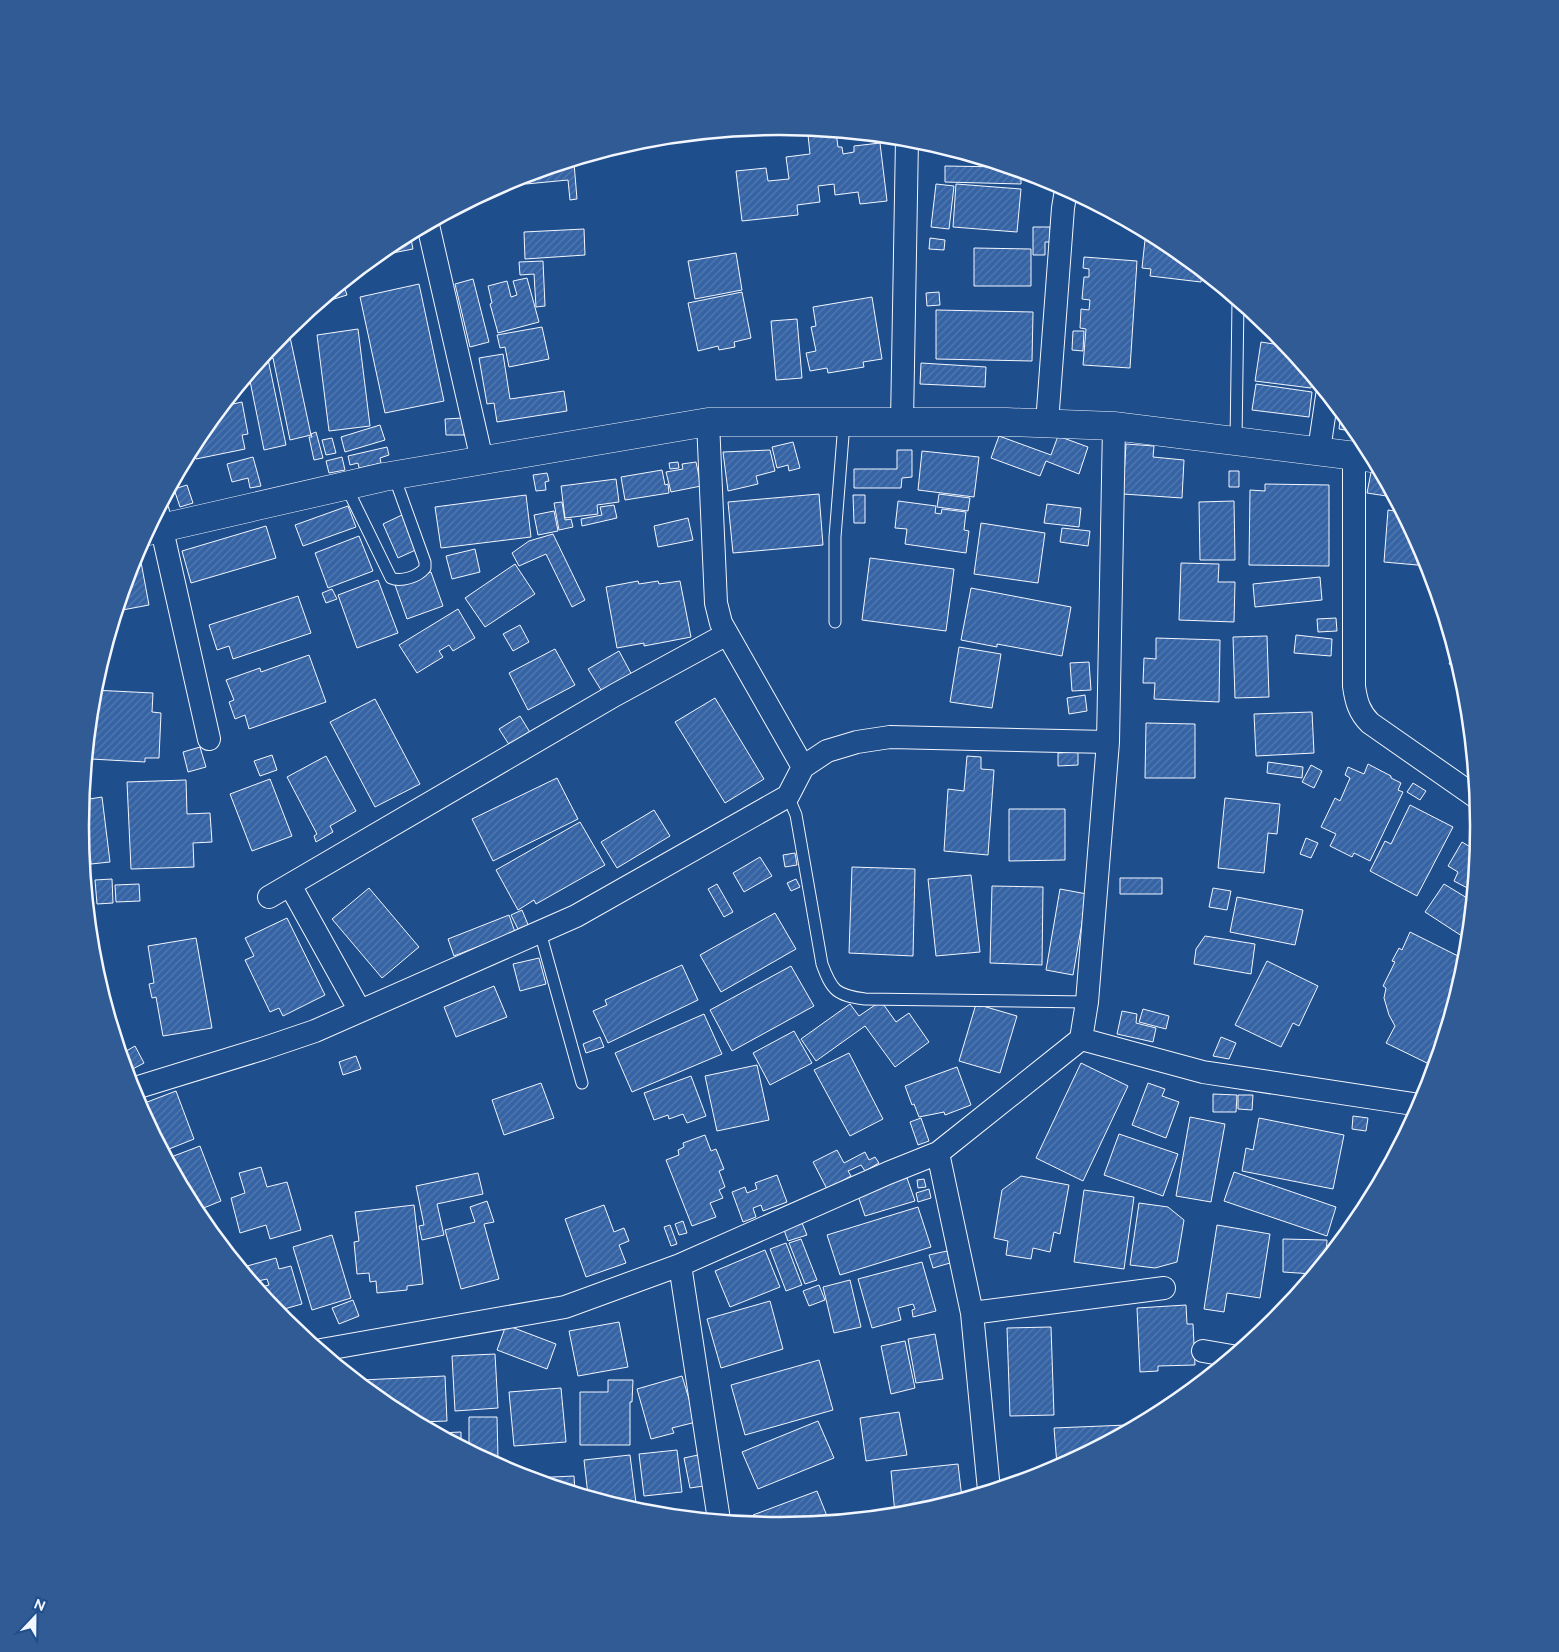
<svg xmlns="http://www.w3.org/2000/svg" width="1559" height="1652" viewBox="0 0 1559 1652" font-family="Raleway,sans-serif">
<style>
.building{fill:url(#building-hatch);stroke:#f2f6ff}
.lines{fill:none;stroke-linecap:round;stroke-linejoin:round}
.lane-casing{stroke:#f2f6ff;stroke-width:13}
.street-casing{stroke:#f2f6ff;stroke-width:24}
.secondary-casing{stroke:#f2f6ff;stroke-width:29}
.lane{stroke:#1f4e8c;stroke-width:11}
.street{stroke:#1f4e8c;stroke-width:22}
.secondary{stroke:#1f4e8c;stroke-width:28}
.rim{fill:none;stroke:#f2f6ff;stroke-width:2.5}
</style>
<defs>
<pattern id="building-hatch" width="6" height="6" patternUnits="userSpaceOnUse" patternTransform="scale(1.25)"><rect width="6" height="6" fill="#3563a3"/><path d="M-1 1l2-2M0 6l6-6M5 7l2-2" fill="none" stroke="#537ab1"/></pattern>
</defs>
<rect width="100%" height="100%" fill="#1f4e8c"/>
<path class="building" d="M836 132 838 147H842L843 154 854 152V146L880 143 887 201 860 204 858 192 835 195 834 184 818 186 820 202 797 205 798 215 742 221 736 171 766 168 768 181 789 179 786 157 810 154 808 135Z
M574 163 577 199 570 200 568 180 526 184 525 176 563 164Z
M945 166 1005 167 1021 172V184L945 182Z
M936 184 954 186 949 229 931 227Z
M956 184 1021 189 1017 232 953 227Z
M1033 227H1050V242H1045V255H1033Z
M584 229 585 255 525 259 524 232Z
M410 234 413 249 377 256 391 244Z
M930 238 945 240 944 250 929 249Z
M1145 240 1165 243 1168 245 1202 272 1201 282 1150 276 1151 269 1142 268Z
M974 248 1031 249V286H974Z
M736 253 742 290 695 299 688 261Z
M1084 257 1137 261 1130 368 1083 365 1086 329 1080 328 1081 309 1089 310 1090 300 1082 299 1084 277H1089V269L1083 268Z
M543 261 545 306 536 307 534 274 520 275 519 262Z
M527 278 539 322 498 333 490 304 492 303 488 286 507 281 511 297 517 295 513 281Z
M473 279 489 342 470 347 455 284Z
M343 283 347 295 318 304Z
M419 284 444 401 385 413 360 297Z
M742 292 751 338 734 342 735 347 719 350 718 346 698 351 688 303Z
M939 292 940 305 927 306 926 293Z
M872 297 882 359 863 362 864 367 828 373 827 368 810 371 806 353 816 351 811 327 816 326 813 307Z
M936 310 1033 312 1032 361 936 359Z
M797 319 802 378 776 380 771 321Z
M542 327 549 359 509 367 505 347 500 348 497 335Z
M358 329 370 426 329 431 317 335Z
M1073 331H1084L1083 351 1072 350Z
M290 337 311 435 290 440 273 358 268 359 286 445 264 450 249 376 278 340Z
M1261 342 1286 346 1312 378 1311 388 1255 381Z
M503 354 510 399 564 391 567 411 497 422 494 403 487 404 479 358Z
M921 363 986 367 985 387 920 384Z
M1256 384 1312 392 1309 417 1252 410Z
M242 402 248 434 242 435 245 449 196 459 193 446 198 437 214 418 218 417 217 414 224 406Z
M1341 413 1356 432 1339 429Z
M463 418 464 435H446L445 419Z
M380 425 385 440 345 452 341 437Z
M316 432 323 458 314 460 309 437H312L311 434Z
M999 436 1051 455 1058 436 1088 447 1079 474 1046 461 1040 476 991 458Z
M332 438 336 453 326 455 322 440Z
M793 442 800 468 789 471 788 465 777 468 772 447Z
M1126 444 1154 446 1153 457 1184 460 1182 498 1123 494Z
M387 447 389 455 380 458 381 463 359 468 358 463 350 465 348 456Z
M770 450 775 471 756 476 758 484 728 491 723 452Z
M897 450H912V477L902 478 901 488H854V469H897Z
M922 451 979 457 974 497 918 490Z
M253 457 261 486 250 488 248 478 232 482 227 464Z
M342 457 345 470 329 473 326 461Z
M678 462 679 468 670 469 669 463Z
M696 462 701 486 671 492 666 472 683 469 682 464Z
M1373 462H1374L1393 497 1367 493Z
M662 470 665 485 668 484 669 493 625 500 621 477Z
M1229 471H1239V487H1229Z
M547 473 549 481 545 482 546 490 536 491 533 475Z
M616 479 619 502 597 505 598 514 565 518 561 486Z
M1265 484 1329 485V566L1249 565 1250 490 1265 491Z
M187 485 193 503 180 507 174 489Z
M819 494 823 545 733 553 728 502Z
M939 494 970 498 968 511 937 507Z
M526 495 531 537 441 548 435 507Z
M853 495H865V523H854Z
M898 501 936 506 935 513 941 514 942 509 966 512 964 530 969 531 966 553 905 544 907 529 895 528Z
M1234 501 1235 560H1200L1199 502Z
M562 502 565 520 571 519 573 527 559 530 554 503Z
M1047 504 1081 508 1079 527 1044 523Z
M614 505 617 518 582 526 581 519 602 515 600 507Z
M348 506 356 527 303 546 295 525Z
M1388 510 1401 512 1426 559 1428 566 1384 562Z
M554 511 558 531 538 535 534 515Z
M404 514 420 548 398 558 383 524Z
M688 518 693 540 658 547 654 526Z
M981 523 1045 533 1038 583 974 574Z
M266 526 276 558 191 583 182 551Z
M1062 528 1090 531 1088 546 1060 542Z
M553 534 585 600 572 607 546 554 519 566 512 553 529 541Z
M359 536 373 571 328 588 315 553Z
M475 549 480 572 452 579 446 556Z
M870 558 954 569 946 631 862 620Z
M141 562 149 605 117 611 131 564Z
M1181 563 1219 564 1218 582H1235L1234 622 1179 620Z
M515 564 535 594 485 627 465 598Z
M431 572 443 606 407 619 395 585Z
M1320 577 1322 600 1255 607 1253 584Z
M378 580 398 633 357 648 338 595Z
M638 581 639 584 658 581 659 584 680 581 691 637 644 646V643L617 648 606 587Z
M971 588 1071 607 1062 656 997 644V647L961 640Z
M332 589 337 599 326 603 322 593Z
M298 596 311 633 233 659 229 646 217 650 209 625Z
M458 609 475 638 453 651 449 645 439 651 443 657 417 673 399 645Z
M1336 618 1337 631 1318 632 1317 619Z
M520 625 529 642 513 651 503 634Z
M1296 635 1332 639 1331 656 1294 653Z
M1267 636 1269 697 1235 698 1233 637Z
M1156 638 1220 640 1219 702 1154 699 1155 683H1143L1144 658 1156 659Z
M959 647 1001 654 992 708 950 702Z
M555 649 575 685 528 710 509 673Z
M619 651 633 677 603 693 588 669Z
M1454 652 1459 668 1449 664Z
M309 655 326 702 249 729 245 715 235 719 229 702 234 700 226 680 260 668 261 672Z
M1089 662 1091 690 1072 691 1070 663Z
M93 690 153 693 152 712 161 713 159 758H145V762L91 759 92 742H88Z
M1085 695 1087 711 1069 714 1067 698Z
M715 698 764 779 725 803 675 722Z
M375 699 420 784 375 807 330 722Z
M1312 712 1314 753 1256 756 1254 714Z
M520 716 531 734 510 746 499 729Z
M1146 723 1195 724V778H1145Z
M200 747 206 767 188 772 183 752Z
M1078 752V765L1058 766V753Z
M272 755 277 770 260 776 254 761Z
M326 756 356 811 330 826 333 832 316 842 314 836 317 834 287 777Z
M967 756 981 757V769L994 770 988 855 944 851 948 789 964 791Z
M1268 762 1303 767 1302 778 1267 773Z
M1368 764 1391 776V778L1401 783 1398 790 1403 792 1370 861 1354 853 1352 857 1330 846 1336 834 1321 827 1335 798 1340 801 1350 778 1345 775 1348 767 1364 774Z
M1311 765 1322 771 1314 788 1302 782Z
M557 778 578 819 493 861 472 819Z
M270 779 292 836 252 851 230 794Z
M186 780 187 814 210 813 212 842 193 843 194 867 131 869 127 782Z
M1413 783 1426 791 1420 800 1407 792Z
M102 797 110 862 91 864 83 800Z
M1225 798 1280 804 1277 834 1268 833 1264 873 1218 868Z
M1410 805 1453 827 1417 896 1370 871 1385 841 1391 844Z
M1009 809H1065V860L1009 861Z
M654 810 670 836 617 868 601 842Z
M580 822 605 865 536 904 534 900 518 910 496 870Z
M1306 838 1318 843 1311 858 1300 854Z
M1462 842 1477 851 1473 891 1454 881 1458 872 1448 866Z
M795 853 797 865 785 867 783 855Z
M760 857 772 876 744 892 733 873Z
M852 867 915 869 913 956 849 953Z
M971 875 980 952 936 956 928 879Z
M1120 878H1162V894H1120Z
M112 879 113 903 97 904 95 880Z
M796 879 800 887 791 891 787 883Z
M139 884 140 901 116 902 115 885Z
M717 884 733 912 724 917 708 889Z
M1444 884 1472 901 1468 940 1425 912Z
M992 886 1043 887 1042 965 990 963Z
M369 888 419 947 382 978 332 919Z
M1213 888 1231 891 1227 910 1209 907Z
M1060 889 1087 894 1073 975 1046 970Z
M1237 897 1303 910 1295 945 1230 932Z
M522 910 529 927 519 931 511 915Z
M775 913 796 949 721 992 700 955Z
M509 915 515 932 454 956 448 939Z
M287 918 325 995 283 1016 279 1008 270 1012 245 960 254 956 245 938Z
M1410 932 1466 960 1443 1038 1429 1064 1386 1043 1395 1026 1389 1015 1384 998 1386 988 1383 986 1395 962 1392 961 1399 948 1402 950Z
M1205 936 1255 944 1251 974 1194 964 1196 949Z
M196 938 212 1028 163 1036 156 997 152 998 149 984 154 983 148 946Z
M539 958 546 984 520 991 513 964Z
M1267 961 1318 986 1299 1026 1293 1023 1281 1047 1235 1025Z
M682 965 698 1000 608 1043 593 1011 607 1005 605 1000Z
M791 966 814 1006 732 1051 710 1010Z
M494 986 507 1017 456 1037 444 1007Z
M881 1001 896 1022 909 1013 929 1042 895 1067 865 1026 816 1061 801 1039 850 1004 859 1016Z
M976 1004 1017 1016 1000 1073 959 1061Z
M1143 1009 1169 1016 1166 1029 1139 1022Z
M1122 1011 1137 1014 1136 1023 1156 1028 1153 1042 1117 1034Z
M704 1014 722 1054 632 1092 615 1053Z
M794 1031 812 1063 770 1085 753 1053Z
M600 1037 604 1047 586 1053 583 1044Z
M1221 1037 1236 1043 1229 1059 1213 1056Z
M135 1046 144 1063 127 1072 121 1054Z
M849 1053 883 1119 850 1136 814 1070Z
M356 1056 361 1069 343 1075 339 1062Z
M1081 1063 1128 1086 1083 1181 1036 1158Z
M757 1065 769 1120 717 1131 705 1076Z
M957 1067 971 1105 945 1115 944 1112 919 1117 914 1104 912 1105 905 1086Z
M691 1076 706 1116 687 1123 683 1114 669 1119 668 1115 654 1120 644 1093Z
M541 1083 554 1118 504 1135 492 1100Z
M1148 1083 1165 1089 1162 1096 1179 1102 1166 1138 1132 1125Z
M176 1091 194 1139 164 1151 148 1122 142 1104Z
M1213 1094 1237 1095 1236 1112H1213Z
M1238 1095H1253L1252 1110 1238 1109Z
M1353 1116 1368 1118 1366 1131 1352 1129Z
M1190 1117 1225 1124 1211 1202 1176 1196Z
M921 1118 929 1141 918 1145 910 1122Z
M1259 1118 1344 1135 1333 1189 1242 1171 1246 1148 1253 1150Z
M1119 1134 1178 1154 1163 1196 1104 1175Z
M705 1135 711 1151 716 1149 724 1169 719 1171 725 1187 719 1190 723 1198 710 1203 716 1217 692 1226 666 1160 679 1155 678 1150 684 1147 683 1143Z
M200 1146 221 1201 196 1211 181 1183 171 1157Z
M837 1150 844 1163 865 1152 869 1160 875 1157 879 1163 865 1171 861 1165 848 1171 851 1176 827 1189 813 1162Z
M261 1167 267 1187 287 1182 301 1230 270 1239 266 1225 240 1233 231 1198 245 1193 239 1173Z
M1234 1172 1336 1207 1327 1236 1224 1201Z
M478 1173 483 1194 437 1204 444 1235 422 1240 419 1226 424 1225 416 1186Z
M777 1175 787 1202 763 1211 761 1205 753 1208 756 1217 743 1222 732 1192 745 1187 747 1193 757 1189 755 1183Z
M1021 1176 1069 1185 1060 1234 1054 1232 1050 1252 1033 1248 1031 1259 1006 1255 1008 1241 994 1238 1002 1190Z
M907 1178 915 1201 865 1216 857 1193Z
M924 1179 926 1187 918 1188 917 1180Z
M929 1189 931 1198 918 1202 916 1193Z
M1084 1190 1134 1197 1124 1269 1074 1262Z
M487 1201 494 1222 484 1224 499 1279 461 1289 445 1230 475 1222 470 1207Z
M1139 1203 1168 1207 1184 1220 1177 1262 1155 1268 1130 1265Z
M414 1205 423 1284 407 1286V1290L377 1293 376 1281 370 1282 369 1273 357 1274 354 1242 359 1241 355 1212Z
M604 1205 614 1232 624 1228 629 1241 619 1245 626 1263 586 1277 565 1219Z
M918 1207 931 1247 840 1275 827 1235Z
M683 1221 687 1233 679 1235 675 1224Z
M802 1223 807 1235 788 1241 784 1230Z
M670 1225 677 1244 671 1246 664 1227Z
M1217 1225 1270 1234 1260 1298 1227 1293 1224 1312 1204 1309Z
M332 1235 351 1298 312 1310 293 1247Z
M801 1239 817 1280 805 1284 789 1243Z
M1283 1239 1327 1240 1326 1257 1313 1274 1283 1272Z
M786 1243 802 1285 786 1291 770 1249Z
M765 1250 780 1287 730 1307 715 1271Z
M947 1251 950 1263 933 1268 929 1255Z
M276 1258 279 1269 291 1266 302 1304 277 1311 258 1288 269 1285 267 1279 253 1282 250 1278 247 1266Z
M922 1262 936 1311 913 1317 912 1310 915 1309 913 1304 898 1308 901 1320 872 1328 858 1279Z
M850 1280 861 1327 834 1333 823 1287Z
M819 1285 825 1300 809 1306 803 1291Z
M353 1300 359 1316 339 1324 332 1308Z
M770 1301 783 1349 721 1368 707 1319Z
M1186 1305 1187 1324H1193L1195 1365 1158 1366V1371L1140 1372 1137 1308Z
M619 1322 628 1367 578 1376 569 1331Z
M506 1325 556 1344 547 1369 497 1350Z
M1051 1327 1054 1415 1010 1416 1007 1328Z
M935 1334 943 1379 916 1383 908 1339Z
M905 1341 915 1388 891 1394 881 1346Z
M495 1354 498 1408 455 1411 452 1356Z
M819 1360 833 1410 745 1435 731 1385Z
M1207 1368 1215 1369 1206 1376Z
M445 1376 447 1421 419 1422 391 1407 362 1384V1380Z
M682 1376 696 1422 672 1428 674 1433 651 1439 637 1389Z
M608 1380H633L632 1402H630V1445H580V1392H608Z
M561 1388 566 1442 514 1446 509 1392Z
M899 1412 907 1455 866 1461 860 1418Z
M1144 1413 1156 1414 1143 1421Z
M469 1417H497L498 1458H485L469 1449Z
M818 1421 834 1458 758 1489 742 1452Z
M1127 1425 1128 1429 1099 1444 1092 1445V1448L1061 1465H1057L1054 1428Z
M461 1432V1445L438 1433Z
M677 1450 682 1492 644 1496 639 1454Z
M630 1455 636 1503 619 1505 588 1495 584 1460Z
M698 1455 704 1486 690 1488 684 1458Z
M958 1464 962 1498 916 1512 895 1514 891 1471Z
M574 1476 575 1491 531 1478Z
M817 1491 829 1521 779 1525 756 1523 753 1515Z"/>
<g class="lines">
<defs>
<path id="lane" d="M1236 441 1238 301
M346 486 391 578C401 582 418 577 425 568V562L394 476
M835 622V537L844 423
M788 796 796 815 822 964C832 991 836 995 865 999L1087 1002
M540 932 582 1083"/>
<path id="street" d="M428 225 482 460
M708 422 716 603 721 623 803 767
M902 422 907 139
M1047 423 1063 208 1066 190
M1319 450 1327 396
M1354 455V686C1356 701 1359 712 1370 723L1476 797
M158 512 209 739
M290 885 360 1011
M269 897 615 695 727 634
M1081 1039 1087 1002 1108 742
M132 1089 262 1049 315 1031 576 916 788 796 803 767 827 751 857 742 890 737 1108 742 1114 426
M938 1153 972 1313 989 1490
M680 1265 719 1520
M972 1313 1164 1288
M321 1350 565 1307 680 1265 888 1173 938 1153 1081 1039 1203 1072 1420 1105
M1203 1351 1232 1356"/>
<path id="secondary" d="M148 531 384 477 708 422H1007L1114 426 1372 458"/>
</defs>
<use href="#lane" class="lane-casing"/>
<use href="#street" class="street-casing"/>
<use href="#secondary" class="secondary-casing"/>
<use href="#lane" class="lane"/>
<use href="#street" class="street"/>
<use href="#secondary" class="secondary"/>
</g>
<path d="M0 0H1559V1652H0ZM779 135H780A690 690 0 0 1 1470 825V827A690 690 0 0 1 780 1517H779A690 690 0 0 1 89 827V825A690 690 0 0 1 779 135Z" fill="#305b95" fill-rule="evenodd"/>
<path class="rim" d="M779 135H780A690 690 0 0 1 1470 825V827A690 690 0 0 1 780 1517H779A690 690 0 0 1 89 827V825A690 690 0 0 1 779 135Z"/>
<g transform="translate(35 1617) rotate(22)" stroke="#1f4e8c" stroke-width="4" paint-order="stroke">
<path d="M0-4L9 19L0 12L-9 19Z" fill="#f2f6ff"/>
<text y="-8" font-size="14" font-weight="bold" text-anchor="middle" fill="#f2f6ff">N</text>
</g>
</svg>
